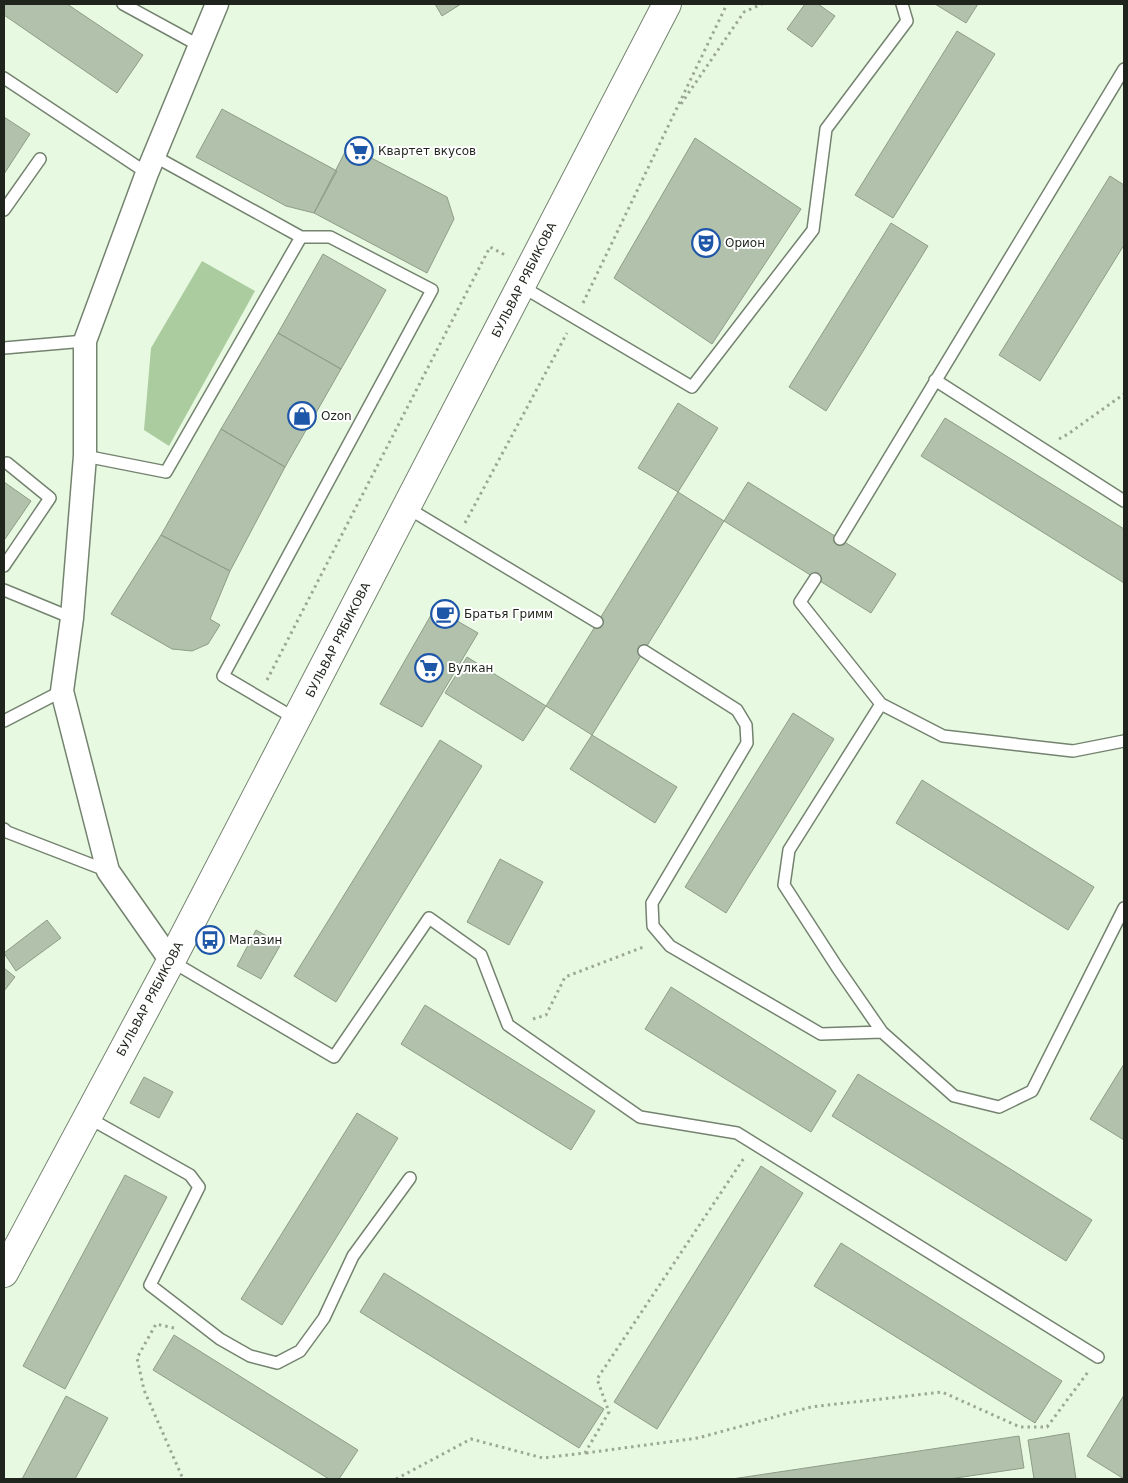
<svg xmlns="http://www.w3.org/2000/svg" width="1128" height="1483" viewBox="0 0 1128 1483" font-family="'DejaVu Sans',sans-serif">
<style>
.green{fill:#abcc9e}
.building{fill:#b1c1ac;stroke:#8e9d88}
.lines{fill:none;stroke-linecap:round;stroke-linejoin:round}
.service-casing{stroke:#74836f;stroke-width:14}
.minor-casing{stroke:#74836f;stroke-width:25}
.tertiary-casing{stroke:#74836f;stroke-width:30}
.path{stroke:#9ba896;stroke-width:3;stroke-dasharray:2.5 4;stroke-linecap:butt}
.service{stroke:#fff;stroke-width:11}
.minor{stroke:#fff;stroke-width:22}
.tertiary{stroke:#fff;stroke-width:28}
.labels{text-anchor:middle;dominant-baseline:central;stroke-width:4;stroke-linejoin:round;paint-order:stroke}
.poi-label{font-size:12px;fill:#1f251c;stroke:#fff;text-anchor:start}
.street-label{font-size:12px;fill:#1f251c;stroke:#fff}
</style>
<rect width="100%" height="100%" fill="#e8f9e2"/>
<path class="green" d="M202 261 255 291 169 446 144 430 151 348Z"/>
<path class="building" d="M4 4H67L143 55 117 93 4 15Z
M435 4H461L442 16Z
M805 4H818L835 16 812 47 787 29Z
M935 4H978L966 23Z
M957 31 995 54 893 218 855 195Z
M222 109 337 171 314 213 286 206 196 157Z
M4 117 30 134 4 174Z
M695 138 801 209 712 344 614 278Z
M348 146 447 197 454 219 427 273 314 213Z
M1110 176 1124 185V245L1040 381 999 355Z
M891 223 928 246 826 411 789 387Z
M323 254 386 290 341 369 278 333Z
M278 333 341 369 285 467 221 429Z
M678 403 718 428 678 492 638 468Z
M945 418 1124 529V583L921 456Z
M221 429 285 467 230 571 161 535Z
M4 482 31 501 5 539 4 538Z
M748 482 896 574 871 613 724 521Z
M678 492 724 521 592 735 546 706Z
M161 535 230 571 210 619 220 625 208 644 192 651 172 649 111 614Z
M435 608 478 633 422 727 380 704Z
M467 657 546 706 523 741 445 693Z
M793 713 834 739 726 913 685 887Z
M592 735 677 787 655 823 570 769Z
M440 740 482 766 336 1002 294 976Z
M922 780 1094 887 1068 930 896 823Z
M500 859 543 882 509 945 467 922Z
M47 920 61 938 16 971 4 953Z
M256 930 281 944 261 979 237 966Z
M4 968 15 977 4 991Z
M671 987 836 1091 811 1132 645 1029Z
M425 1005 595 1111 571 1150 401 1044Z
M1124 1064V1140L1090 1119Z
M858 1074 1092 1220 1066 1261 832 1116Z
M144 1077 173 1092 159 1118 130 1103Z
M357 1113 398 1138 282 1325 241 1299Z
M761 1166 803 1193 657 1429 614 1402Z
M125 1175 167 1197 65 1389 23 1366Z
M841 1243 1062 1381 1035 1423 814 1286Z
M384 1273 604 1409 579 1448 360 1312Z
M174 1335 358 1450 339 1479H329L153 1370Z
M1124 1395V1479L1087 1456Z
M66 1396 108 1418 75 1479H22Z
M1069 1433 1076 1479H1034L1028 1440Z
M1019 1436 1024 1468 949 1479H732Z"/>
<g class="lines">
<defs>
<path id="service" d="M123 4 200 46
M4 78 147 173
M154 156 301 237H330L432 290 223 676 296 719
M4 210 40 159
M521 286 692 387 813 230 826 129 907 21 902 4
M4 348 85 341
M935 380 1124 501
M85 456 166 472 301 237
M406 507 597 622
M840 539 1124 69
M4 566 50 498 7 463
M815 579 800 602 881 704 943 736 1073 751 1124 741
M4 590 72 618
M644 651 737 710 746 725 747 743 652 903 653 926 670 946 821 1034 882 1032
M881 704 789 850 784 885 837 967 882 1032 954 1096 999 1107 1032 1091 1124 908
M4 721 62 691
M4 829 7 832 108 871
M171 961 334 1057 429 918 481 955 508 1025 640 1117 737 1133 1098 1357
M87 1117 190 1175 199 1187 150 1285 220 1339 250 1356 277 1363 300 1351 324 1318 353 1256 410 1178"/>
<path id="minor" d="M171 961 108 871 62 691 72 618 85 456V341L147 173 217 4"/>
<path id="tertiary" d="M4 1273 171 961 667 4"/>
</defs>
<use href="#service" class="service-casing"/>
<use href="#minor" class="minor-casing"/>
<use href="#tertiary" class="tertiary-casing"/>
<path class="path" d="M681 104 744 12 762 4
M583 303 727 4
M1059 439 1068 434 1124 394
M465 523 567 333
M267 680 490 247 507 256
M533 1019 546 1015 565 977 646 946
M174 1328 156 1324 137 1358 144 1390 183 1479
M586 1453 698 1438 811 1407 942 1392 1020 1427H1047L1088 1372
M396 1479 471 1439 543 1458 585 1453 609 1412 597 1379 744 1158"/>
<use href="#service" class="service"/>
<use href="#minor" class="minor"/>
<use href="#tertiary" class="tertiary"/>
</g>
<defs>
<symbol id="supermarket-ring" viewBox="-11 -11 22 22"><circle r="9.5" fill="#fff" stroke="#1e56a8" stroke-width="1.5"/><path d="M-6-5.5h2.5l.6 2H6L4.5 2H-2.5L-4.4-4H-6ZM-1.5 3.2a1.3 1.3 0 1 0 .1 0ZM3 3.2a1.3 1.3 0 1 0 .1 0Z" fill="#1e56a8"/></symbol>
<symbol id="theatre-ring" viewBox="-11 -11 22 22"><circle r="9.5" fill="#fff" stroke="#1e56a8" stroke-width="1.5"/><path d="M-5-5.5Q0-4 5-5.5V0Q5 5 0 6Q-5 5-5 0ZM-3.3-2.5H-1v1.5H-3.3ZM1-2.5H3.3v1.5H1ZM-2.8 1Q0 5.5 2.8 1Z" fill="#1e56a8"/></symbol>
<symbol id="shop-ring" viewBox="-11 -11 22 22"><circle r="9.5" fill="#fff" stroke="#1e56a8" stroke-width="1.5"/><path d="M-5-2.5h2.3a2.7 3.5 0 0 1 5.4 0H5L5.5 6h-11ZM-1.5-2.5h3a1.5 2.3 0 0 0-3 0Z" fill="#1e56a8"/></symbol>
<symbol id="cafe-ring" viewBox="-11 -11 22 22"><circle r="9.5" fill="#fff" stroke="#1e56a8" stroke-width="1.5"/><path d="M-5.5-4.5H6V0H3Q3 3.5 0 3.5H-2.5Q-5.5 3.5-5.5 0ZM3-3.2v2h1.7v-2ZM-6 4.5H4V6H-6Z" fill="#1e56a8"/></symbol>
<symbol id="bus-ring" viewBox="-11 -11 22 22"><circle r="9.5" fill="#fff" stroke="#1e56a8" stroke-width="1.5"/><path d="M-5-6H5V4H4V6H2V4H-2V6H-4V4H-5ZM-3.5-4V0h7V-4ZM-3.5 1.2v1.5H-2V1.2ZM2 1.2v1.5H3.5V1.2Z" fill="#1e56a8"/></symbol>
</defs>
<g fill-rule="evenodd">
<use href="#supermarket-ring" x="343" y="135" width="32" height="32"/>
<use href="#theatre-ring" x="690" y="227" width="32" height="32"/>
<use href="#shop-ring" x="286" y="400" width="32" height="32"/>
<use href="#cafe-ring" x="429" y="598" width="32" height="32"/>
<use href="#supermarket-ring" x="413" y="652" width="32" height="32"/>
<use href="#bus-ring" x="194" y="924" width="32" height="32"/>
</g>
<g class="labels">
<g class="poi-label">
<text x="378" y="151">Квартет вкусов</text>
<text x="725" y="243">Орион</text>
<text x="321" y="416">Ozon</text>
<text x="464" y="614">Братья Гримм</text>
<text x="448" y="668">Вулкан</text>
<text x="229" y="940">Магазин</text>
</g>
<g class="street-label">
<text transform="translate(524 280) rotate(-63)">БУЛЬВАР РЯБИКОВА</text>
<text transform="translate(338 640) rotate(-63)">БУЛЬВАР РЯБИКОВА</text>
<text transform="translate(150 999) rotate(-62)">БУЛЬВАР РЯБИКОВА</text>
</g>
</g>
<rect width="1128" height="1483" fill="none" stroke="#1f251c" stroke-width="10"/>
</svg>
